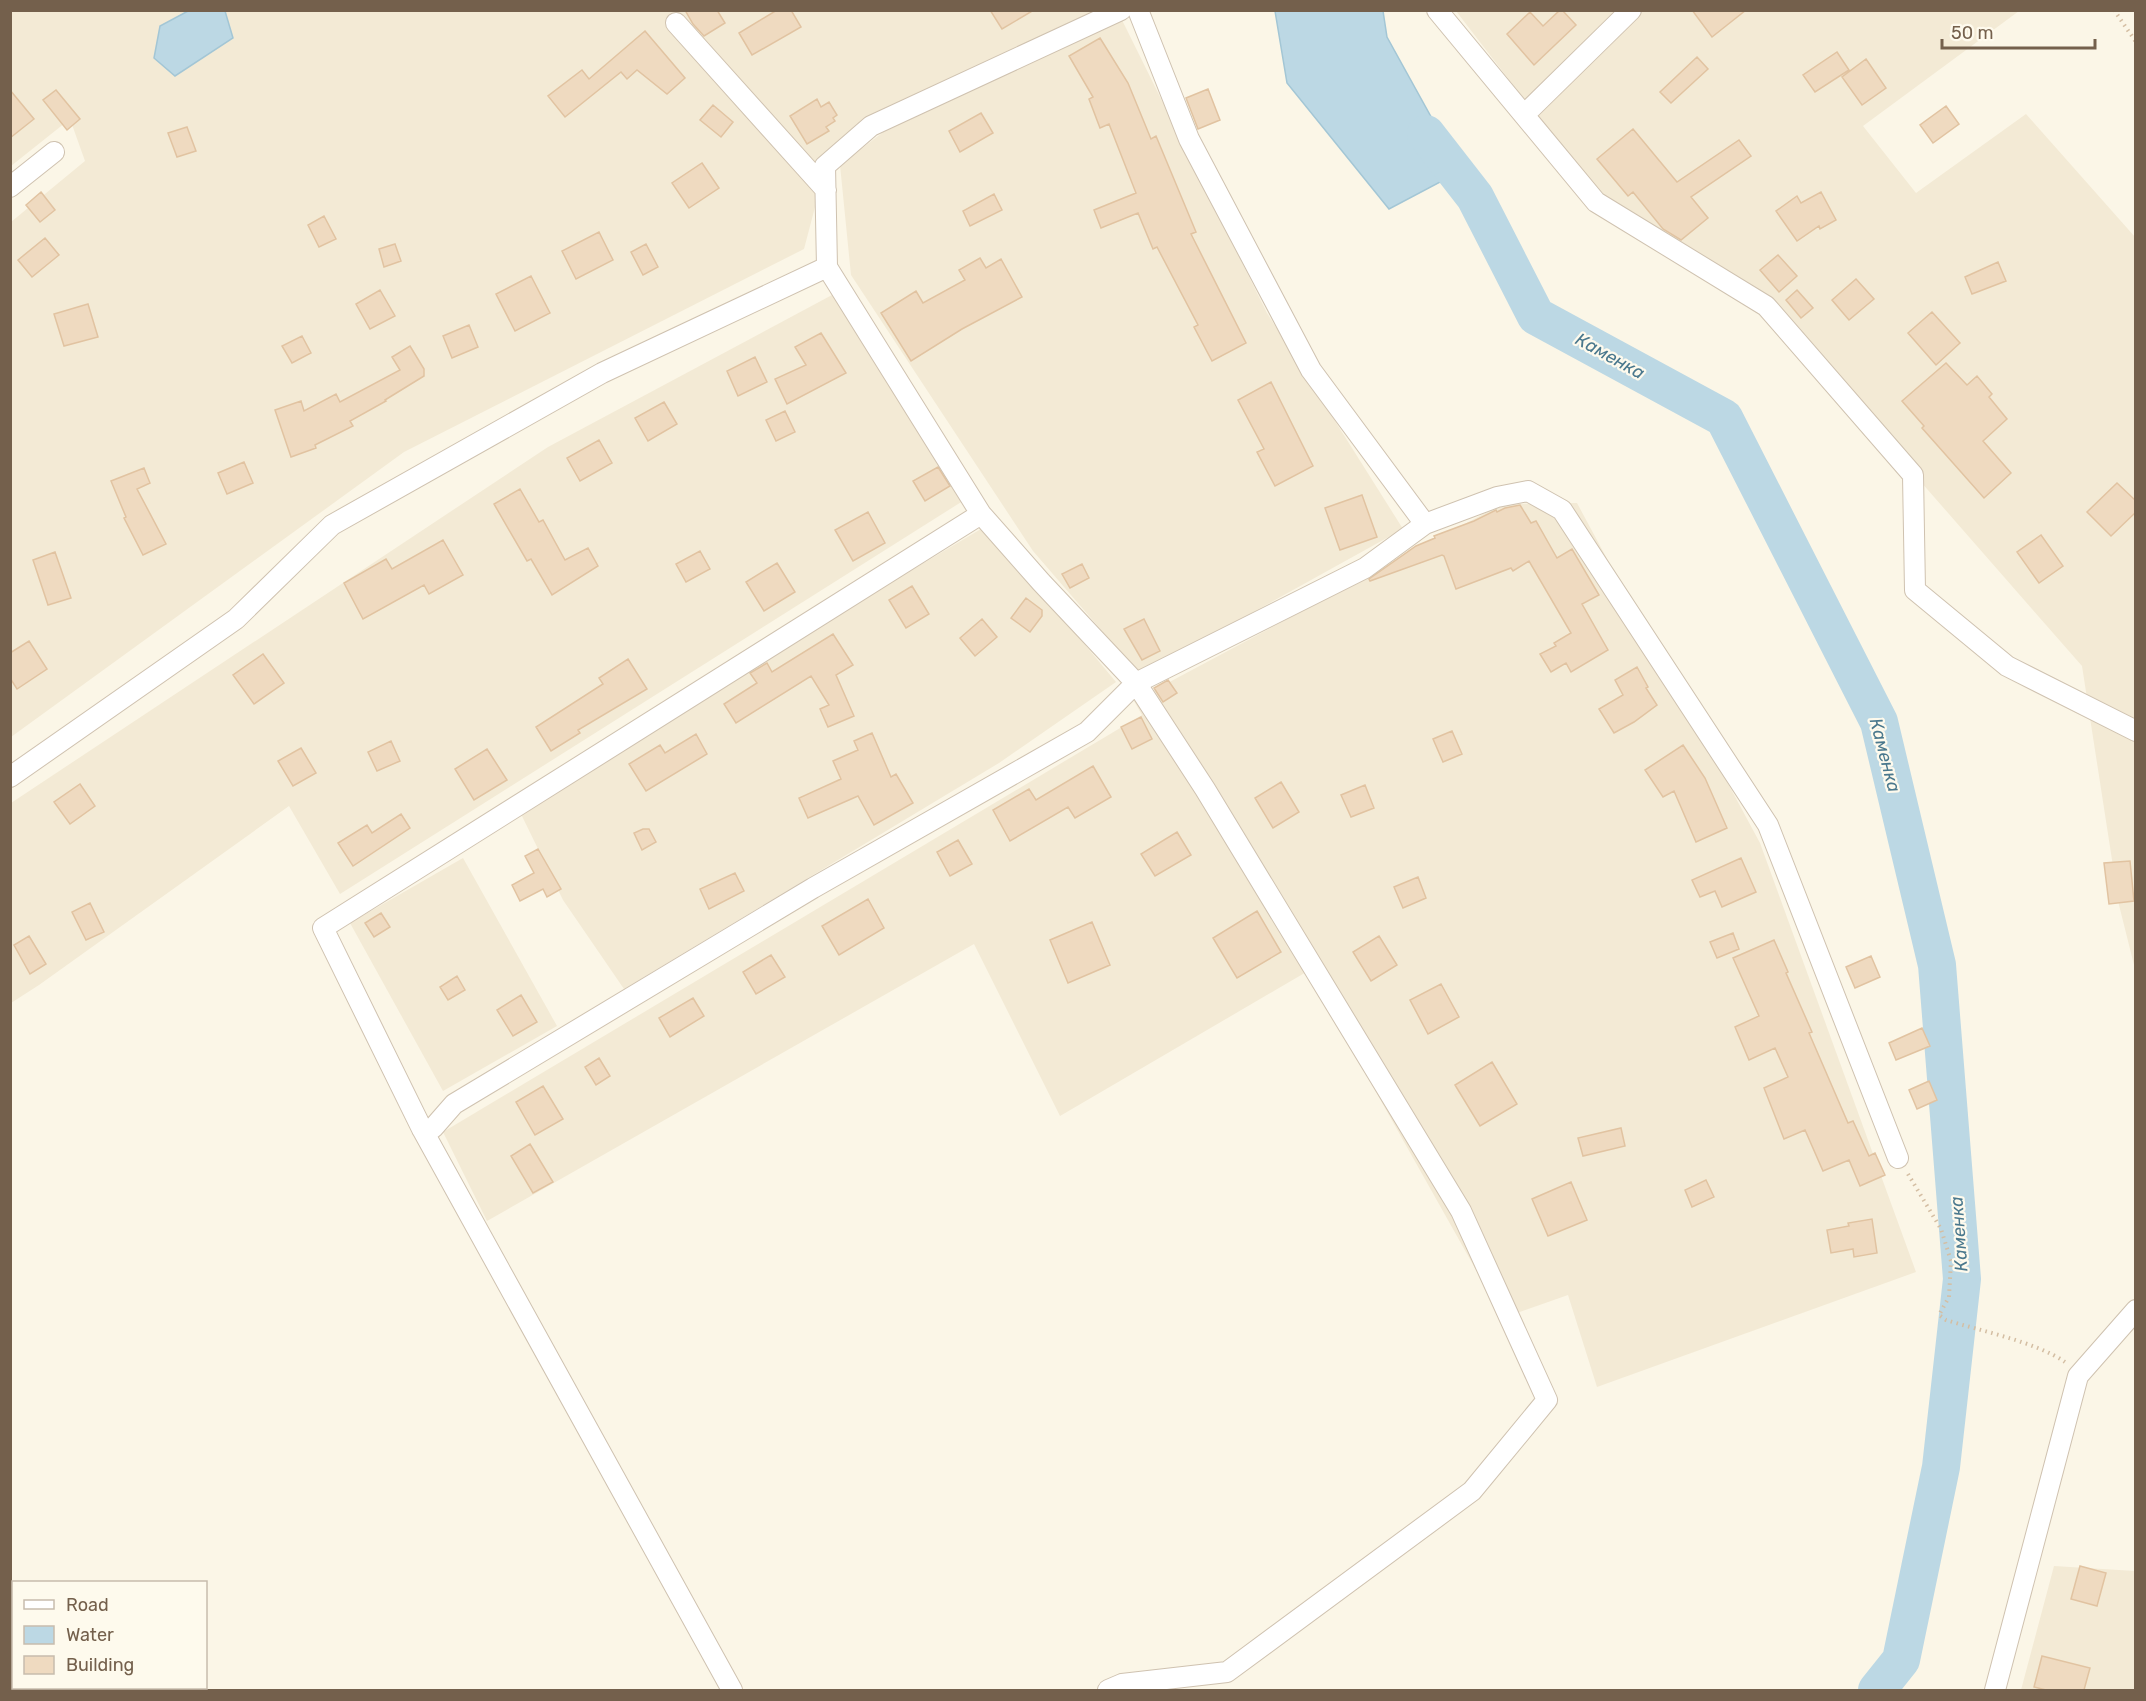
<svg xmlns="http://www.w3.org/2000/svg" width="2146" height="1701" viewBox="0 0 2146 1701" font-family="Rubik,sans-serif">
<style>
.residential{fill:#f3ead5}
.water{fill:#bcd8e4;stroke:#a3c6d5;stroke-width:1.5}
.lines{fill:none;stroke-linecap:round;stroke-linejoin:round}
.river{stroke:#bcd8e4;stroke-width:38}
.building{fill:#efdac0;stroke:#e1c3a1;stroke-width:1.5}
.minor-casing{stroke:#cfc2b0;stroke-width:22}
.path{stroke:#d4bea3;stroke-width:4;stroke-dasharray:1.5 4.5;stroke-linecap:butt}
.minor{stroke:#fff;stroke-width:20}
.labels{text-anchor:middle;dominant-baseline:central;stroke-width:4.5;stroke-linejoin:round;paint-order:stroke}
.water-label{font-size:18px;font-style:italic;fill:#4a788d;stroke:#fefaed}
</style>
<rect width="100%" height="100%" fill="#fbf6e7"/>
<path class="residential" d="M11 11H1104L830 150 804 249 404 452 11 737V222L85 161 70 119 11 166Z
M1456 11H2019L1863 126 1916 193 2026 114 2135 237V969L2119 905 2082 666 1773 313 1608 208Z
M1122 20 1267 313 1403 529 1140 675 1033 551 851 275 840 165 886 130Z
M832 295 913 412 966 499 340 894 289 806 39 985 11 1003V803L548 447Z
M1577 503 1760 843 1916 1272 1597 1387 1568 1295 1503 1318 1308 971 1060 1116 974 944 487 1221 443 1132 1142 715 1134 701 1502 504Z
M986 526 1116 682 999 763 624 989 563 900 520 812 671 713Z
M463 858 557 1026 443 1091 350 923Z
M2054 1566 2135 1571V1690H2021Z"/>
<path class="water" d="M188 11H225L233 38 175 76 154 58 160 26Z
M1275 11H1383L1387 37 1461 171 1389 209 1287 83Z"/>
<g class="lines">
<path class="river" d="M1426 134 1475 197 1536 316 1724 418 1879 722 1937 965 1962 1279 1941 1467 1901 1660 1877 1690"/>
</g>
<path class="building" d="M685 10H717L725 23 704 36 693 24Z
M777 10H791L801 27 752 55 739 33Z
M990 10H1034L1002 29Z
M1560 10H1562L1576 25 1534 65 1507 34 1530 12 1543 26Z
M1692 10H1746L1712 37Z
M645 31 685 78 667 94 637 70 627 79 621 72 565 117 548 96 582 70 589 79Z
M1100 38 1128 83 1151 139 1156 136 1196 232 1191 234 1246 343 1212 361 1194 327 1198 325 1157 247 1153 249 1138 213 1101 228 1094 210 1136 193 1109 124 1100 128 1089 99 1093 97 1069 56Z
M1837 52 1849 70 1815 92 1803 75Z
M1697 57 1708 69 1671 103 1660 92Z
M1866 59 1886 88 1862 105 1842 77Z
M1208 89 1220 120 1198 129 1186 98Z
M10 90 34 119 10 138Z
M56 90 80 119 67 130 43 100Z
M817 99 821 107 829 102 837 115 833 118 835 121 826 127 829 131 807 144 790 116Z
M713 105 733 122 721 137 700 120Z
M1946 106 1959 124 1933 143 1920 125Z
M981 113 993 133 960 152 949 131Z
M187 127 196 151 177 157 168 133Z
M1633 129 1677 182 1739 140 1751 156 1691 197 1708 218 1681 240 1663 229 1633 192 1628 196 1597 159Z
M702 163 719 188 689 208 672 183Z
M41 192 55 210 40 222 26 205Z
M1821 192 1836 220 1820 229 1819 226 1797 241 1776 211 1797 196 1801 203Z
M994 194 1002 210 970 226 963 211Z
M324 216 336 239 319 247 308 225Z
M599 232 613 260 576 279 562 251Z
M45 238 59 255 32 277 18 260Z
M395 244 401 261 384 267 379 249Z
M646 244 658 267 643 275 631 252Z
M1778 255 1797 276 1779 292 1760 270Z
M980 258 986 268 1001 259 1022 297 962 329 911 361 881 313 916 291 923 303 965 280 959 270Z
M1998 262 2006 281 1972 294 1965 277Z
M531 276 550 313 515 331 496 294Z
M1856 279 1874 299 1849 320 1832 300Z
M380 290 395 316 370 329 356 304Z
M1797 290 1813 308 1801 318 1786 300Z
M88 304 98 337 64 346 54 314Z
M1932 312 1960 343 1936 365 1908 333Z
M469 325 478 347 452 358 443 336Z
M821 333 846 373 787 404 775 379 806 365 795 347Z
M302 336 311 353 292 363 282 346Z
M410 346 424 369V376L385 400 386 401 350 421 353 426 315 445 316 448 291 457 275 410 301 401 304 411 336 394 340 402 400 370 392 357Z
M755 357 767 382 738 396 727 371Z
M1946 363 1967 385 1977 376 1992 394 1989 397 2007 419 1983 441 2011 473 1984 498 1922 428 1924 426 1902 401Z
M1271 382 1313 466 1275 486 1257 452 1264 449 1238 400Z
M664 402 677 424 648 441 635 418Z
M785 411 795 432 776 441 766 420Z
M599 440 612 463 580 481 567 458Z
M244 462 253 483 227 494 218 473Z
M938 467 950 486 925 501 913 481Z
M144 468 150 483 137 489 166 544 143 555 124 518 126 517 111 481Z
M2117 483 2136 501V512L2111 536 2087 512Z
M520 489 539 522 543 520 565 560 588 548 598 566 552 595 531 559 527 561 494 504Z
M1362 495 1377 537 1340 550 1325 508Z
M1520 505 1531 523 1536 521 1557 558 1572 549 1599 595 1582 604 1608 650 1571 672 1566 663 1551 672 1540 654 1556 646 1554 643 1571 633 1529 561 1513 571 1511 568 1456 589 1444 556 1442 555 1370 581 1369 579 1416 546 1435 538 1434 536 1474 521 1496 510 1497 512 1505 508Z
M868 512 885 543 853 561 835 530Z
M2041 535 2063 566 2039 583 2017 552Z
M443 540 463 575 429 594 424 585 363 619 344 583 386 559 392 569Z
M700 551 710 569 686 582 676 564Z
M55 552 71 598 48 605 33 560Z
M777 563 795 592 764 611 746 582Z
M1082 564 1089 578 1070 588 1062 574Z
M912 586 929 614 906 628 889 600Z
M1026 598 1042 610V616L1030 632 1011 618Z
M982 619 997 637 975 656 960 638Z
M1144 619 1160 651 1142 660 1124 629Z
M833 634 853 665 836 675 854 716 828 727 820 709 829 705 811 676 736 723 724 704 757 683 750 673 767 663 772 672Z
M29 641 47 669 17 689 10 678V653Z
M263 654 284 683 254 704 233 675Z
M628 659 647 689 578 730 580 733 551 751 536 727 603 684 599 678Z
M1637 667 1648 687 1646 688 1657 705 1634 722 1614 733 1599 709 1623 695 1615 680Z
M1168 680 1177 693 1163 702 1154 688Z
M1141 717 1152 739 1132 749 1121 727Z
M1452 731 1462 754 1443 762 1433 739Z
M872 733 891 777 896 774 913 803 874 825 858 796 808 818 799 798 841 779 833 761 858 750 854 741Z
M696 734 707 754 646 791 629 764 660 745 665 753Z
M391 741 400 761 377 771 368 752Z
M1683 745 1705 778 1727 828 1696 842 1674 791 1663 797 1645 770Z
M301 748 316 773 293 786 278 761Z
M487 749 507 780 474 800 455 769Z
M1093 766 1111 797 1075 818 1068 807 1010 841 993 810 1029 789 1036 800Z
M1281 782 1299 812 1273 828 1255 798Z
M80 784 95 806 70 824 54 802Z
M1365 785 1374 808 1351 817 1341 795Z
M401 814 410 828 353 866 338 843 367 825 372 833Z
M643 829H649L656 842 642 850 634 833Z
M1177 832 1191 855 1155 876 1141 854Z
M958 840 972 864 950 876 937 852Z
M538 849 561 889 547 897 543 889 520 901 512 885 534 873 525 856Z
M1741 858 1756 892 1722 907 1715 891 1700 897 1692 880Z
M2130 861 2134 901 2109 904 2104 863Z
M735 873 744 891 709 909 700 889Z
M1418 877 1426 898 1403 908 1394 887Z
M868 899 884 928 839 955 822 926Z
M90 903 104 932 86 940 72 912Z
M1257 911 1281 952 1237 978 1213 938Z
M381 913 390 927 374 937 365 923Z
M1092 922 1110 965 1068 983 1050 940Z
M1733 933 1739 949 1717 958 1710 942Z
M29 936 46 964 30 974 14 945Z
M1379 936 1397 965 1371 981 1353 952Z
M1774 940 1788 972 1786 973 1812 1032 1809 1033 1848 1123 1853 1121 1869 1156 1875 1153 1885 1175 1860 1186 1849 1160 1823 1171 1805 1130 1784 1139 1764 1088 1788 1077 1775 1048 1749 1060 1735 1027 1759 1016 1733 958Z
M771 955 785 977 756 994 743 972Z
M1871 956 1880 977 1855 988 1846 967Z
M457 976 465 990 448 1000 440 987Z
M1441 984 1459 1017 1428 1034 1410 1000Z
M521 995 537 1022 513 1036 497 1010Z
M693 998 704 1016 670 1037 659 1018Z
M1922 1028 1930 1046 1896 1060 1889 1043Z
M599 1058 610 1076 596 1085 585 1067Z
M1492 1062 1517 1104 1480 1126 1455 1085Z
M1929 1081 1937 1100 1917 1109 1909 1090Z
M543 1086 563 1119 535 1135 516 1102Z
M1621 1128 1625 1146 1583 1156 1578 1138Z
M530 1144 553 1182 533 1193 511 1156Z
M1706 1180 1714 1197 1692 1207 1685 1190Z
M1571 1182 1587 1220 1548 1236 1532 1199Z
M1872 1219 1877 1253 1854 1257 1853 1249 1831 1253 1827 1230 1849 1226 1848 1223Z
M2080 1566 2106 1573 2097 1606 2071 1599Z
M2042 1656 2090 1668 2084 1690H2046L2034 1687Z"/>
<g class="lines">
<defs>
<path id="minor" d="M1138 10 1189 139 1311 370 1425 524
M1437 10 1596 202 1766 306 1913 475 1915 590 2007 666 2136 731
M676 23 826 190
M1524 115 1631 10
M10 187 54 152
M10 777 236 619 332 525 602 373 827 267
M422 1129 433 1128 454 1104 813 888 1087 732 1136 683 1365 568 1425 524 1497 497 1528 491 1562 510 1768 825 1898 1158
M732 1690 422 1129 323 928 981 514
M1108 1690 1122 1684 1227 1672 1472 1491 1547 1400 1461 1211 1205 789 1136 683 1041 582 981 514 827 267 825 166 871 126 1121 10
M1995 1690 2078 1376 2136 1310"/>
</defs>
<use href="#minor" class="minor-casing"/>
<path class="path" d="M2114 10 2136 42
M1908 1174 1941 1229 1951 1261 1949 1297 1939 1315 1946 1320C1981 1331 2036 1342 2065 1362"/>
<use href="#minor" class="minor"/>
</g>
<g class="labels">
<g class="water-label">
<text transform="translate(1610 356) rotate(29)">Каменка</text>
<text transform="translate(1885 755) rotate(75)">Каменка</text>
<text transform="translate(1959 1234) rotate(-94)">Каменка</text>
</g>
</g>
<rect width="2146" height="1701" fill="none" stroke="#74604c" stroke-width="24"/>
<rect x="12" y="1581" width="195" height="108" fill="#fefaed" stroke="#c7bcad" stroke-width="1.5"/>
<rect x="24" y="1600" width="30" height="9" fill="#ffffff" stroke="#c7bcad" stroke-width="1.5"/>
<text x="66" y="1611" font-size="18" fill="#74604c">Road</text>
<rect x="24" y="1626" width="30" height="18" fill="#bcd8e4" stroke="#c7bcad" stroke-width="1.5"/>
<text x="66" y="1641" font-size="18" fill="#74604c">Water</text>
<rect x="24" y="1656" width="30" height="18" fill="#efdac0" stroke="#c7bcad" stroke-width="1.5"/>
<text x="66" y="1671" font-size="18" fill="#74604c">Building</text>
<path d="M1942 39v9h153v-9" fill="none" stroke="#74604c" stroke-width="3"/>
<text x="1951" y="39" font-size="18" fill="#74604c" stroke="#fefaed" stroke-width="4.5" paint-order="stroke">50 m</text>
</svg>
